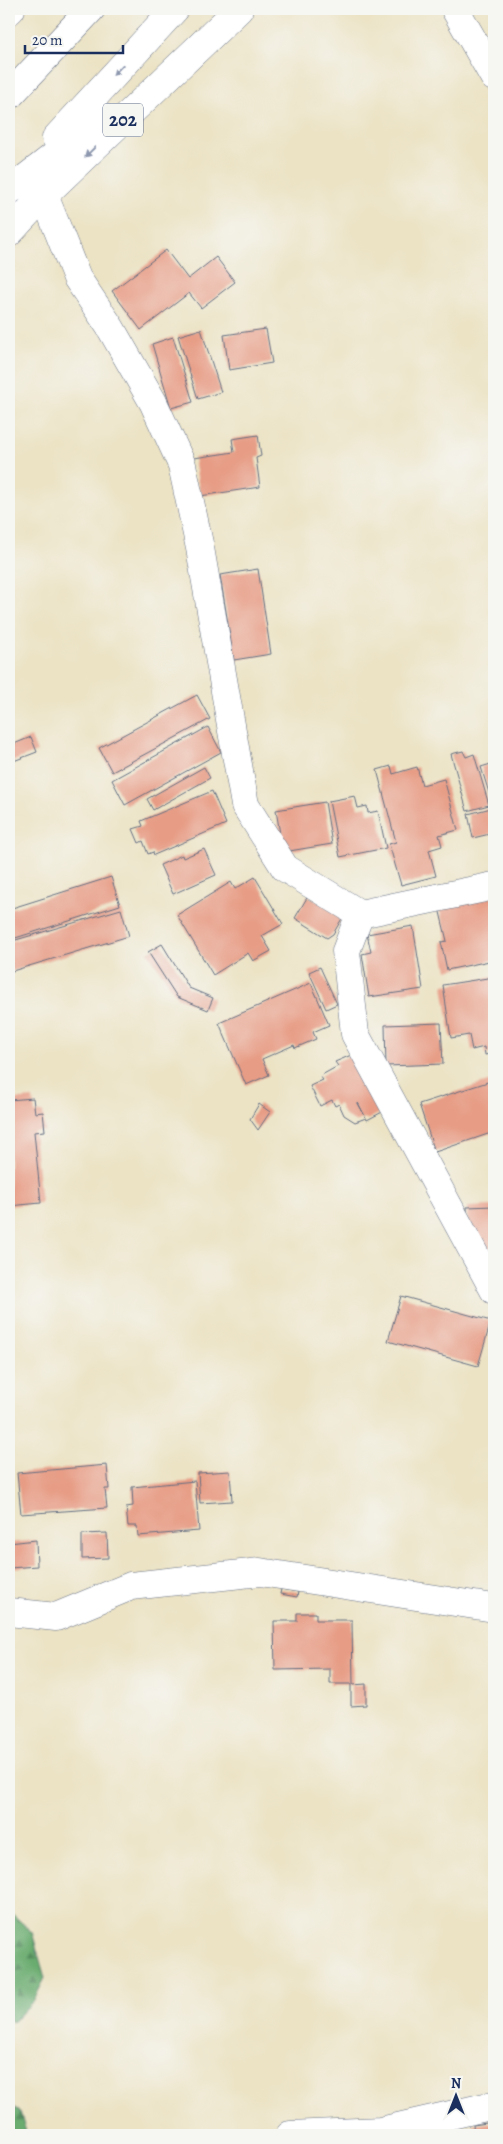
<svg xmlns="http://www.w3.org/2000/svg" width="503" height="2144" viewBox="0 0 503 2144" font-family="Alegreya,serif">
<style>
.forest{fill:url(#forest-firs);stroke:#426e67}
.building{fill:#e79c85}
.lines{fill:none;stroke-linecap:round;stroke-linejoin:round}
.minor-casing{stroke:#646e82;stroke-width:29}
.highway-casing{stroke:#646e82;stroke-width:29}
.minor{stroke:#fff;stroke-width:28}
.highway{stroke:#fff;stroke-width:28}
.oneway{fill:#8d97ae}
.labels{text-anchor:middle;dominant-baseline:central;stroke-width:4;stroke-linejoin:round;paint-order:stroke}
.shield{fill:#f6f6f2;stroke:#5d6b8a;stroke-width:1}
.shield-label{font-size:19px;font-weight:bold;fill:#1b2f5e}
</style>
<defs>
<pattern id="forest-firs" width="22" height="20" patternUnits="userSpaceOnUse" patternTransform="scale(1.25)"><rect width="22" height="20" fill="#6aac70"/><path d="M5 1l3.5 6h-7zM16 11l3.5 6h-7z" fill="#568c5f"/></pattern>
</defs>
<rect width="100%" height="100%" fill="#f6f6f2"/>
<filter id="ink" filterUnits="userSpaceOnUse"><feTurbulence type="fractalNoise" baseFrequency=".02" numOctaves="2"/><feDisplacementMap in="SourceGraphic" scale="10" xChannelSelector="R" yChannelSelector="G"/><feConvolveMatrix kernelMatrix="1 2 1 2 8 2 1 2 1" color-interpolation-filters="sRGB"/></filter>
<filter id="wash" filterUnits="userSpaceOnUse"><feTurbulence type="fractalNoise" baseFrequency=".0096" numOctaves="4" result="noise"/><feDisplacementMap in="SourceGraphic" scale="20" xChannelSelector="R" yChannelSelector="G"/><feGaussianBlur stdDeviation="1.12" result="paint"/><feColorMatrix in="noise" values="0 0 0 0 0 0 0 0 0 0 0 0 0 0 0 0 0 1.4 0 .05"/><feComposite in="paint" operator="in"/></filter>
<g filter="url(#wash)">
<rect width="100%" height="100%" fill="#ece3c5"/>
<path class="forest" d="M9 1911 32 1932 45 1978 34 2000 13 2022 9 2020Z
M9 2104 20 2112 27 2135H9Z"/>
<g id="blocks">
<path class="building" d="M166 250 188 279 216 257 235 282 201 308 189 293 141 330 112 291Z
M201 329 221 392 198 399 178 336Z
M266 329 272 363 229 370 224 335Z
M173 337 193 402 171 408 152 344Z
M258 435 261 456 256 458 260 487 200 496 194 458 234 452 232 439Z
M258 569 271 654 234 660 220 575Z
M197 695 210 719 112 772 99 748Z
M208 727 221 752 125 805 112 780Z
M31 737 37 752 11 762 9 746Z
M463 751 466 757 474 754 489 805 467 811 451 754Z
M494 763V809L481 767Z
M391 766 393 774 417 767 422 785 444 779 458 830 439 835 442 846 429 850 436 876 401 885 389 844 396 842 377 770Z
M204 767 210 778 153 810 147 799Z
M212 791 226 824 154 855 153 852 148 854 143 841 139 843 133 829 143 826 141 821Z
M355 796 358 808 367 806 368 813 378 811 386 848 340 857 329 801Z
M325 802 332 844 283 852 276 810Z
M491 808 494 833 473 838 468 814Z
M204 849 216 875 173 894 160 865 182 855 183 858Z
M111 877 120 905 9 940V909Z
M255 877 283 924 262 936 271 951 253 961 248 953 213 975 177 915 231 882 235 889Z
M308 896 344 915 333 934 327 938 295 918Z
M494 896V960L447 970 441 942 447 941 439 908Z
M121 909 129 936 9 972V942Z
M413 926 423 989 369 997 362 954 371 952 367 934Z
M162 944 189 988 213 998 208 1010 177 997 148 952Z
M320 967 337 1004 326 1009 309 972Z
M494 977V1053L485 1055 484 1047 472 1050 469 1035 451 1038 443 985Z
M311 983 329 1025 313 1032 316 1039 295 1048 294 1045 262 1059 269 1075 246 1085 219 1023Z
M441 1023 443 1064 386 1066 385 1025Z
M356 1053 386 1110 367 1120 358 1103 366 1118 355 1122 344 1115 339 1104 335 1106 332 1100 320 1106 310 1086 323 1080 320 1076 338 1066 335 1062Z
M494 1080V1141L491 1133 435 1152 419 1104Z
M33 1098 35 1113 43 1112 45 1131 34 1132 41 1203 9 1206V1100Z
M259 1104 270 1112 258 1130 250 1119Z
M494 1206V1278L468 1238 467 1207Z
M401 1296 491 1321 478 1366 388 1341Z
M107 1465 109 1489H105L107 1508 21 1514 17 1473Z
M230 1471 232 1501 200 1503 198 1473Z
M195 1481 199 1531 138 1536 137 1526H128L126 1507 133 1506 132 1487Z
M107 1533 108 1558 82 1559V1534Z
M36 1540 37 1566 9 1568V1543Z
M281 1589 298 1592 297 1597 280 1594Z
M297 1613H316V1620H352L353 1685 366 1684V1705L351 1706V1684H330V1669L275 1670 274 1621H297Z
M494 2122V2135H474L473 2125Z"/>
</g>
</g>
<g filter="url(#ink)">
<use href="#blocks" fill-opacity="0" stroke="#646e82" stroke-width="1"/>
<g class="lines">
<defs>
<path id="minor" d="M455 9 494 77
M44 195 77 278 110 327 153 402 182 465 200 548 245 805 285 868 360 914 494 886
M360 914 346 951 355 1034 494 1290
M9 1612 56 1617 131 1586 260 1572 494 1608
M290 2135 381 2131 494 2105"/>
<path id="highway" d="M9 11 11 9
M9 96 91 9
M56 138 175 9
M9 191 103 118
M9 233 44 195 239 9"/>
</defs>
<use href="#minor" class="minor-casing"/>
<use href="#highway" class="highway-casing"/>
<use href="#minor" class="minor"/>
<use href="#highway" class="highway"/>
</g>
<defs><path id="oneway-solid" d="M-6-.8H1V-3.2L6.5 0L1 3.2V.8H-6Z" transform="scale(1.25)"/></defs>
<g class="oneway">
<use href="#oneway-solid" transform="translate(118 70) rotate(133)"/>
<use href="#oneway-solid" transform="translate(90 152) rotate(136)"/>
</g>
</g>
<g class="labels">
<rect class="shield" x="103" y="103.5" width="40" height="33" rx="4"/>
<g class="shield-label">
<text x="123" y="120">202</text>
</g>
</g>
<rect width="503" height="2144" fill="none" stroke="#f6f6f2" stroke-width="30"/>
<g transform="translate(456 2096)" stroke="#f6f6f2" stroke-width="4" paint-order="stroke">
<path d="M0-4L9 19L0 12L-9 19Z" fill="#1b2f5e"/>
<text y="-8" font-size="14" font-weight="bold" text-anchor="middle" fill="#1b2f5e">N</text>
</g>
<path d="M25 45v8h98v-8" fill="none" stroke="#1b2f5e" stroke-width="2.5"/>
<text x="32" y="45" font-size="15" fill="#1b2f5e" stroke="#f6f6f2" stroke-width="4" paint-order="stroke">20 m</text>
</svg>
